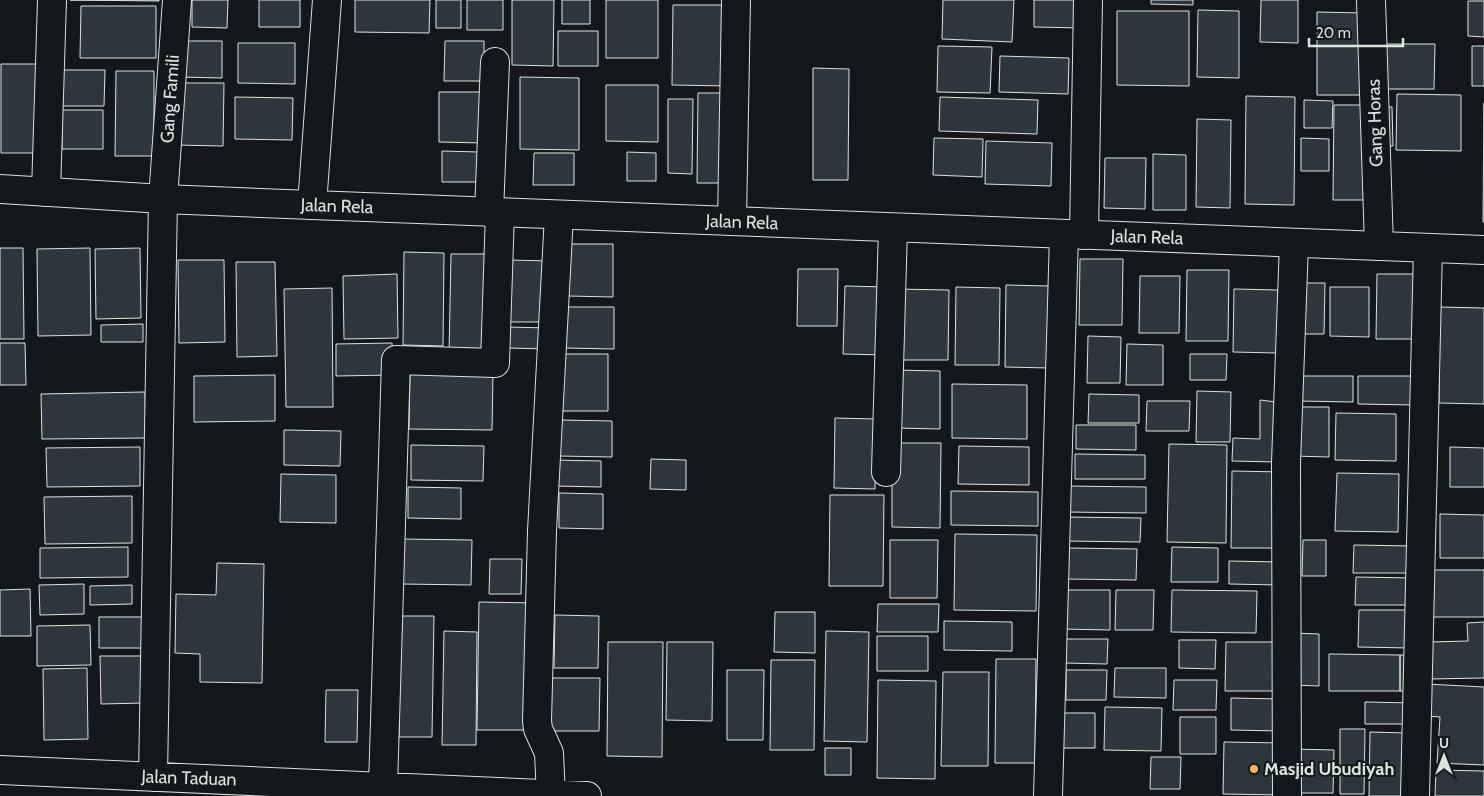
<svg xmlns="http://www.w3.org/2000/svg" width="1484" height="796" viewBox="0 0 1484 796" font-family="Cabin,sans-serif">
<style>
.building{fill:#2c363c;stroke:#d8e6dc}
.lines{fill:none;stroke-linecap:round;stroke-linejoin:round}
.minor-casing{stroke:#d8e6dc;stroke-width:30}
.tertiary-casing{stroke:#d8e6dc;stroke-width:30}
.minor{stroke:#14181c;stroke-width:28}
.tertiary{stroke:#14181c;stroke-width:28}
.poi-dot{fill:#ffb74d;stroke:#14181c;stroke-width:2}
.labels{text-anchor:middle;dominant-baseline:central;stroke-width:4;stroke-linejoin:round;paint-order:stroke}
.street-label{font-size:18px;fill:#d8e6dc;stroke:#14181c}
.poi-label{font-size:18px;font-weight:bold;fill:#d8e6dc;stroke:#14181c;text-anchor:start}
</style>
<rect width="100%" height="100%" fill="#14181c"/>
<path class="building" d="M70 0H159V1Z
M192 0H228L227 28 192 27Z
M259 0H300V27H259Z
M355 0H430L429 33 355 32Z
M436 0H461V28H436Z
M467 0H503V30H467Z
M512 0H554L553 66 512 65Z
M562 0H590V24H562Z
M606 0H658V58H606Z
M943 0H1014L1012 42 942 39Z
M1034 0H1082V28L1034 27Z
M1151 0H1193V5L1151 4Z
M1261 0H1298V43L1260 42Z
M1468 1H1484V37L1468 36Z
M673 5H728L727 86 672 85Z
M81 6H156V58H80Z
M1198 10 1239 11V78L1197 77Z
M1117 11H1189V86L1117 85Z
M1317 12 1364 13V95H1317Z
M558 31H598V66H558Z
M180 41H222V78L180 77Z
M445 41H484V81H444Z
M238 43H295V84L238 83Z
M1384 44H1435L1434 89H1383Z
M938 46 992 47 990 93 937 92Z
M1472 46H1484V86H1472Z
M1000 56 1069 58 1068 94 999 92Z
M1 64H43L42 153H1Z
M813 68 849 69 848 180H813Z
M62 70H105L104 106H62Z
M116 71H154V156H115Z
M520 77 579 78V150L520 149Z
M176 83H224L223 146 175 145Z
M606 85H658V142L606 141Z
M439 92H484V143L439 142Z
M698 93H729L728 183H697Z
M1397 94 1461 95V151L1396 150Z
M1246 96 1295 97 1294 205 1245 204Z
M235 97 293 98 292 140 235 139Z
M940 97 1038 100 1037 134 939 131Z
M668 99H693L692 174 668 173Z
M1304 100 1333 101 1332 128H1304Z
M1484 103V222H1483Z
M1334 105H1371L1370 200H1333Z
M1378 107H1392L1393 146H1378Z
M62 110H103V149H62Z
M1197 119 1231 120 1230 208 1196 207Z
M934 138 983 139 982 177 933 175Z
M1301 138 1329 139V171H1301Z
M986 141 1052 143 1051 186 985 184Z
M442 151 479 152V182H442Z
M627 152 656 153V181H627Z
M534 153H574V185H533Z
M1153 154 1186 155V210H1153Z
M1105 158H1146L1145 209 1104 208Z
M568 244H613V297L568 296Z
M0 248H23L24 339H0Z
M90 248 91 335 38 336 37 249Z
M140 248 141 318 96 319 95 249Z
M404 252 444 253 443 346 403 345Z
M451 254H489L488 356 449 355Z
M1080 259H1123L1122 325H1079Z
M178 260H224L225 342 179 343Z
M508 260 551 261 550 322H508Z
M236 262H275L277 356 237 357Z
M798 269H838L837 326H797Z
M1187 270H1229L1228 341H1186Z
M397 274 398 338 344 339 343 276Z
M1377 274H1420L1419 339H1376Z
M1140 276H1180L1179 333H1139Z
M1304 283H1325L1324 334H1304Z
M1006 285 1049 286 1048 368 1005 367Z
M845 286 887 287 886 355 843 354Z
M956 287 1000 288 999 365H955Z
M1330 287H1369V337L1330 336Z
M332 288 333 407H286L284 289Z
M896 289 949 290 948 360H896Z
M1234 289 1278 290 1277 353 1233 352Z
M565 307H614V349L565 348Z
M1440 307 1484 308V404L1439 403Z
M143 324V342H101V325Z
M508 327 548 328 547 349 508 348Z
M1088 336 1121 337 1120 383H1087Z
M0 343H25L26 385H0Z
M392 343 393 375 336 376V344Z
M1127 344 1163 345V385H1126Z
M562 354H608V411H561Z
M1190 354H1227L1226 380H1190Z
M895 370 940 371V429L895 428Z
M410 373 493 374 492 430 409 429Z
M275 375V421L194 422V376Z
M1298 376H1353V402L1298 401Z
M1358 376H1415V405L1358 404Z
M952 384 1027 385V439L952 438Z
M1197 391 1231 392 1230 442H1196Z
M145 392 146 438 42 439 41 394Z
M1089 394 1139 395V423H1088Z
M1260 400 1276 402 1277 462 1232 461 1233 438 1260 439Z
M1147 401H1190L1189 431H1146Z
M1293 407H1329V457L1293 456Z
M1336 413 1396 414V461L1335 460Z
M835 418 876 419 875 489 834 488Z
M560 420 612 421V457L559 456Z
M1076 425H1136V450L1076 449Z
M284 430 341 431 340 466 284 465Z
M892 443H941L940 528 892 527Z
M1169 444 1227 445 1226 543 1167 542Z
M411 445 484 446 483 481 411 480Z
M959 446 1029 447V485L958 484Z
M140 447V486L47 487 46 448Z
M1450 447 1484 448V487H1450Z
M1075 454 1145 455V479H1075Z
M651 459 686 460V490L650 489Z
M555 460 601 461V487L555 486Z
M1232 471 1282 472 1281 548H1231Z
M1337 473 1399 474 1398 532 1335 531Z
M281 474 336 475V523L280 522Z
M1067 486 1146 487V513L1066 512Z
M408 487 461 488V519L408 518Z
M951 491 1038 492V526L951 525Z
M559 493 603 494V529L559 528Z
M830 495H884L883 586H829Z
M132 496V543L45 544 44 497Z
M1440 514 1484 515V558H1440Z
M1066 517 1141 518 1140 542 1066 541Z
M955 534 1037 535 1036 611 954 610Z
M402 539 472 540 471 585 402 584Z
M890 540H938L937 598H890Z
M1303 540H1326V576H1302Z
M1354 545 1414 546 1413 573H1353Z
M128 547V577L40 578V548Z
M1172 547 1218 548V582H1171Z
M1068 548 1137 549 1136 580 1068 579Z
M490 559H522L521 594H489Z
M1229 561 1280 562V585L1229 584Z
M217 563 264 564 262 683 200 682V654L175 653 176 594 216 595Z
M1431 570H1484V617H1430Z
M1356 577 1415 578V605H1355Z
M84 584V614L40 615 39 585Z
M132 585V604L90 605V586Z
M30 589 31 636H0V590Z
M1061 590H1110V630L1061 629Z
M1116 590H1154L1153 630H1115Z
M1172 590 1257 591 1256 633 1171 632Z
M479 602 536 603 534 730H477Z
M878 604H939L938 632H877Z
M1359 610H1411L1410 648 1358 647Z
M775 612H815V653L774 652Z
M555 615 599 616 598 668H554Z
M401 616H434L432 737H399Z
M99 617H142L143 648H99Z
M944 621 1012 622V651L944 650Z
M1484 622V678L1430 679 1429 642 1468 641 1467 623Z
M90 625 91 665 37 666V626Z
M444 631 477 632 476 745H442Z
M826 631 869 632 867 742 824 741Z
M1294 633 1319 634V686L1293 685Z
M877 636H928V671H877Z
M1065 639H1108L1107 664 1065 663Z
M1179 640H1216L1215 669 1179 668Z
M608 642H663L662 757 607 756Z
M667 642H713L712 721 666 720Z
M1226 642H1280L1279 691H1225Z
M1329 654 1400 655V691H1329Z
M1400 655H1414V692L1400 691Z
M100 656H143L144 703 101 704Z
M996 659H1036L1035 763H995Z
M771 660H815L814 750H770Z
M87 668 88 739 44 740 43 669Z
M1115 668H1166V698L1114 697Z
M727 670H764L763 740H727Z
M1066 670H1107L1106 700H1066Z
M943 672H989L988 766H941Z
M551 678H600L599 731H551Z
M878 680 936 681 935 779 877 778Z
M1174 680H1217L1216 710H1173Z
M1426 684 1484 687V765L1437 763 1440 717 1425 716Z
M326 690H358L357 742H325Z
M1231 698 1280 699V731L1231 730Z
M1365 702 1415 703 1414 724H1365Z
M1105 707 1162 708 1161 751 1104 750Z
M1056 713H1095V748H1056Z
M1180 717H1216V754H1180Z
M1340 729H1365L1364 794H1340Z
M1370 732 1408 733V796H1369Z
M1224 742 1284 743 1283 795 1223 794Z
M825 748H851V775H825Z
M1292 749 1334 750 1333 793H1291Z
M1151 757H1181L1180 789H1150Z
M1436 770 1484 771V796H1435Z"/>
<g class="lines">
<defs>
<path id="minor" d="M1371 0 1379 246
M46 192 52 0
M312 205 327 0
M489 212 495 62
M732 221 736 0
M1084 235 1088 0
M886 472 893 228
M0 770 587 796
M153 777 163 199 177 0
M383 786 396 360 495 363 500 212
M551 795 549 753 538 729 537 721 542 531 559 215
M1048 796 1064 234
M1287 796 1286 463 1294 243
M1415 796 1428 248"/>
<path id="tertiary" d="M0 189 163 199 312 205 1484 250"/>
</defs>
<use href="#minor" class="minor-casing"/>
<use href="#tertiary" class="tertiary-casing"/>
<use href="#minor" class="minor"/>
<use href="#tertiary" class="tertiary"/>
</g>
<circle class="poi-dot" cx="1254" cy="769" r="5"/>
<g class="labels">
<g class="street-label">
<text transform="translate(170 99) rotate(-86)">Gang Famili</text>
<text transform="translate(1375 123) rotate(-92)">Gang Horas</text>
<text transform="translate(337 206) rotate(2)">Jalan Rela</text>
<text transform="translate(742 222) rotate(2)">Jalan Rela</text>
<text transform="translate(1147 237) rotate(2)">Jalan Rela</text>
<text transform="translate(189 778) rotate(2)">Jalan Taduan</text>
</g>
<g class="poi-label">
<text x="1264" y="769">Masjid Ubudiyah</text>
</g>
</g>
<g transform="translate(1444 756)" stroke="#14181c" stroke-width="4" paint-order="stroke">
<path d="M0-4L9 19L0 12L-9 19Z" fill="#d8e6dc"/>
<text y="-8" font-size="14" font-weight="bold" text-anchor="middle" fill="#d8e6dc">U</text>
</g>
<path d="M1309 38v8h94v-8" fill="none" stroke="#d8e6dc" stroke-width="2.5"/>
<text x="1316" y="38" font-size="15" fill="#d8e6dc" stroke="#14181c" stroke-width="4" paint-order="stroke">20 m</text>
</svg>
